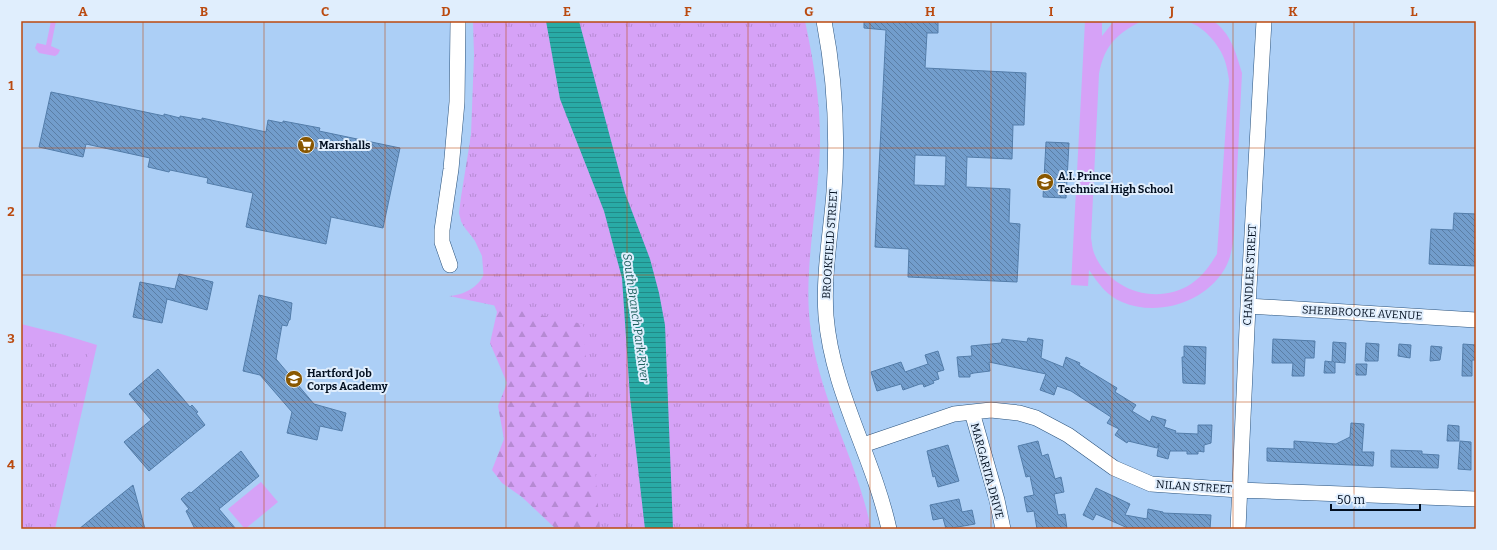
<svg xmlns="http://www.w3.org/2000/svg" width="1497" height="550" viewBox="0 0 1497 550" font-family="Bitter,serif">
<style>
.grass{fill:#d6a2f7}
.forest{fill:url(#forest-firs)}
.park{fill:url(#park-tufts)}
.water{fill:url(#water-rules)}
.building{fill:url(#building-back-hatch);stroke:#537daa;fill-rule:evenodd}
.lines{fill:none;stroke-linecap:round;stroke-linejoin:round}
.minor-casing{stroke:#2a527c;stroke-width:16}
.minor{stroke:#fff;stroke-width:15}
.grid{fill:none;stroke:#ba4a10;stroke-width:1;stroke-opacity:0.55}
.labels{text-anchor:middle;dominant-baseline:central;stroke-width:4;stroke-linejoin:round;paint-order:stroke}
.poi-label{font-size:11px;font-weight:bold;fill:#020f20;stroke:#e0eefd;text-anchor:start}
.street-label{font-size:11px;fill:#020f20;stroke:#e0eefd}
.water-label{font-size:12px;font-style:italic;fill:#1c5f5c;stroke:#e0eefd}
.neatline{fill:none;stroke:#ba4a10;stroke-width:1.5}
.grid-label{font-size:13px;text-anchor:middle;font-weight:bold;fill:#ba4a10}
</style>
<defs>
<pattern id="forest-firs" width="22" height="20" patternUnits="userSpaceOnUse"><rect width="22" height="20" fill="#d6a2f7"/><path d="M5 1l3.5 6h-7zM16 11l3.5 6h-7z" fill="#b68ad3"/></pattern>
<pattern id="park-tufts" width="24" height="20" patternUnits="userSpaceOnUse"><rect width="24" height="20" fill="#d6a2f7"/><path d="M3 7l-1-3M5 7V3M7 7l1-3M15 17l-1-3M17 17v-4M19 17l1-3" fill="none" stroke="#b68ad3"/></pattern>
<pattern id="water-rules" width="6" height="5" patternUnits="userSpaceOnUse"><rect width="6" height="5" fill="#29aba6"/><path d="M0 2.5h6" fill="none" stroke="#218a87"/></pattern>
<pattern id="building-back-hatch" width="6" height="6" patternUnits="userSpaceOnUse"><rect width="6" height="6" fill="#729dcc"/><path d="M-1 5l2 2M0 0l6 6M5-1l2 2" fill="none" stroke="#5b7ea5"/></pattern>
</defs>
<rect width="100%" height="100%" fill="#accff6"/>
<path class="grass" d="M51 21H56L51 46 60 50 58 54 55 56 39 53 35 48 37 43 46 45Z
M1085 21H1102V36L1114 21H1142C1117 33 1104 46 1099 74L1091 238C1092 243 1092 248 1094 253 1109 291 1157 306 1191 284 1203 276 1210 265 1217 254L1229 80C1228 74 1227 67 1225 61 1220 45 1202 24 1185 21H1213C1231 33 1236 53 1242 73L1234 232C1233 245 1231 259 1224 270 1204 303 1157 317 1122 302 1107 296 1098 283 1089 270L1088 286 1071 285Z
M21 324 61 334 97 345 55 529H21Z
M261 482 278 502 245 529 228 509Z"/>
<path class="forest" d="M546 21 645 529H556L522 497 502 483 492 470 504 439 498 406 507 383 490 343 497 312 484 281 482 256 475 241 461 221 459 213 461 197 471 135Z"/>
<path class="park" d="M473 21H805C815 68 823 116 819 165 816 217 804 272 810 324 818 398 857 458 871 529H600L583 324 449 296C472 295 494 276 483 251 477 239 466 233 461 221L471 135 474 55Z
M21 336 89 350 50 529H21Z"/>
<path class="water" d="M546 21H579L625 193 650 259 659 293 665 325 673 529H645L630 397 622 278 604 211 560 99Z"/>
<path class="building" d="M864 21H938V33H927L925 68 1026 73 1024 125H1013L1012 159 967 157 966 187 1010 189 1009 223 1020 224 1017 282 908 277 909 249 875 247 886 30 864 28ZM915 155 946 156 945 186 914 185Z
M51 92 164 116V114L180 118V116L202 120V118L266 132 268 120 283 123V121L320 128 319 131 400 148 383 228 331 217 326 244 246 227 253 193 207 183 208 178 170 170 169 172 148 167 150 158 86 144 83 157 39 147Z
M1046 142 1069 143 1066 198 1043 197Z
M1454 213 1476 214V266L1429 264 1431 229 1453 230Z
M179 274 213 282 207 310 167 299 162 323 133 317 140 282 175 289Z
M259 295 292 303 290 320H289L287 326 282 325 276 359 314 404 346 413 342 431 320 426 317 440 287 433 292 412 260 375 243 371Z
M1028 338 1043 340 1041 358 1063 367 1066 357 1080 363 1079 365 1117 388 1115 392 1136 405 1132 411 1150 422 1152 416 1166 420 1164 427 1176 431 1175 433 1198 434V425H1212L1211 443 1204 445V452L1198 451V454H1187V451H1170L1168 459 1157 456 1159 443 1157 448 1128 441 1127 443 1115 435 1119 429 1107 423 1111 417 1071 391 1057 386 1054 395 1040 390 1046 374 989 362 990 371 974 373 970 374V377H959L957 357 972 356 971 346 1001 343 1002 339 1027 342Z
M1273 339 1315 341 1314 358H1305L1304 376H1292L1293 363H1272Z
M1333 342 1346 343 1345 363 1335 362V373H1324L1325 361 1332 362Z
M1366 343 1379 344 1378 361H1365Z
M1399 344 1411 345 1410 358 1398 356Z
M1463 344 1476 345V360H1472V376H1462Z
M1184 346 1206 347 1205 384 1183 383 1182 357H1184Z
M1431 346 1442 347 1440 360 1430 361Z
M938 351 944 370 937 372 939 379 933 381 934 383 924 387 923 384H920L903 390 901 384 877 391 871 372 901 362 905 372 928 364 925 355Z
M1356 364H1367L1366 375H1356Z
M158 369 190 407 192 405 198 412 196 413 205 425 149 471 124 442 151 420 129 394Z
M1351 423 1364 424 1362 452H1374L1373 466 1267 461V448L1294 449V441L1336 444 1350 437Z
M1448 425 1459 426V441H1447Z
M1038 441 1042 456 1048 454 1055 479 1061 477 1064 492 1054 494 1058 515 1065 514 1067 529H1037L1034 511 1027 512 1024 497 1034 495 1030 476 1026 477 1018 446Z
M1460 441 1471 442V470L1458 469Z
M948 445 959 481 938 487 935 476 933 477 927 451Z
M1391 450 1422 451V454L1439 455 1438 468 1391 467Z
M241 451 259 476 219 509 236 529H195L186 511 189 509 181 499 189 492 191 493Z
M133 485 145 529H79L113 501Z
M1096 488 1130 504 1125 515 1147 519 1148 509 1163 512V513L1211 515 1210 529H1130L1096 514 1093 520 1083 515Z
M959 499 962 512 972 510 975 524 946 529 943 518 933 520 930 505Z"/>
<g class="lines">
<defs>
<path id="minor" d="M824 21C835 78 838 134 834 192 831 233 823 274 826 316 832 391 873 456 889 529
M450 265 442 242V230L451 169 457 102 458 21
M1248 306 1476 320
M972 412 997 500 1003 529
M863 445 954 414 991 410 1019 413 1036 418 1068 435 1114 468 1151 484 1239 490 1476 499
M1238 529 1248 306 1264 21"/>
</defs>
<use href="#minor" class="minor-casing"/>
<use href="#minor" class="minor"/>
</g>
<path class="grid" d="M143 21V529M264 21V529M385 21V529M506 21V529M627 21V529M748 21V529M870 21V529M991 21V529M1112 21V529M1233 21V529M1354 21V529M21 148H1476M21 275H1476M21 402H1476"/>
<defs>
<symbol id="supermarket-disc" viewBox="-11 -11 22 22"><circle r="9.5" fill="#895700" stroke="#e0eefd"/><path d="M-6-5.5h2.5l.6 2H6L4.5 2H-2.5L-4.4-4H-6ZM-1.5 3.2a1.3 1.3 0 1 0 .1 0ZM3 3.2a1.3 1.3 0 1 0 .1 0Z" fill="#fff"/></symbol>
<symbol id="school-disc" viewBox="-11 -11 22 22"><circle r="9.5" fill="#895700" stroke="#e0eefd"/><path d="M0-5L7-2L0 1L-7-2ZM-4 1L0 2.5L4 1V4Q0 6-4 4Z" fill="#fff"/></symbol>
</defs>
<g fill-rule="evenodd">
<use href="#supermarket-disc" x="296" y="135" width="20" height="20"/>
<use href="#school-disc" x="1035" y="172" width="20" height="20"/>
<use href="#school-disc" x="284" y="369" width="20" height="20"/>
</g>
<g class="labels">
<g class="poi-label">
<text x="319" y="145">Marshalls</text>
<text x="1058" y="176">A.I. Prince<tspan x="1058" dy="13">Technical High School</tspan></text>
<text x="307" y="373">Hartford Job<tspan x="307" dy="13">Corps Academy</tspan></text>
</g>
<g class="street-label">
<text transform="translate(830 244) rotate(-86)">BROOKFIELD STREET</text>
<text transform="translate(1250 275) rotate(-87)">CHANDLER STREET</text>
<text transform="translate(1362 313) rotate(3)">SHERBROOKE AVENUE</text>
<text transform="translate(987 471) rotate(75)">MARGARITA DRIVE</text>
<text transform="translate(1194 487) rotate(4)">NILAN STREET</text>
</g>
<g class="water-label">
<text transform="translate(636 318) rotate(82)">South Branch Park River</text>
</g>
</g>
<rect width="1497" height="550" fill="none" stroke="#e0eefd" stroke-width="44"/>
<path d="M1331 504v6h89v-6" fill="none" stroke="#020f20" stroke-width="2"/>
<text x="1337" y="504" font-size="12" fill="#020f20" stroke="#e0eefd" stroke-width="3" paint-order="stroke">50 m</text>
<rect x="22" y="22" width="1453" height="506" class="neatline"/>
<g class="grid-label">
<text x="83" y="16">A</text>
<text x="204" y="16">B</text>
<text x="325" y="16">C</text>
<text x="446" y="16">D</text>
<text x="567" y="16">E</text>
<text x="688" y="16">F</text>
<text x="809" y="16">G</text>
<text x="930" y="16">H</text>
<text x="1051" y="16">I</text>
<text x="1172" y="16">J</text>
<text x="1293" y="16">K</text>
<text x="1414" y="16">L</text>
<text x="11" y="90">1</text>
<text x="11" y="216">2</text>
<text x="11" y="343">3</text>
<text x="11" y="469">4</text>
</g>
</svg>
